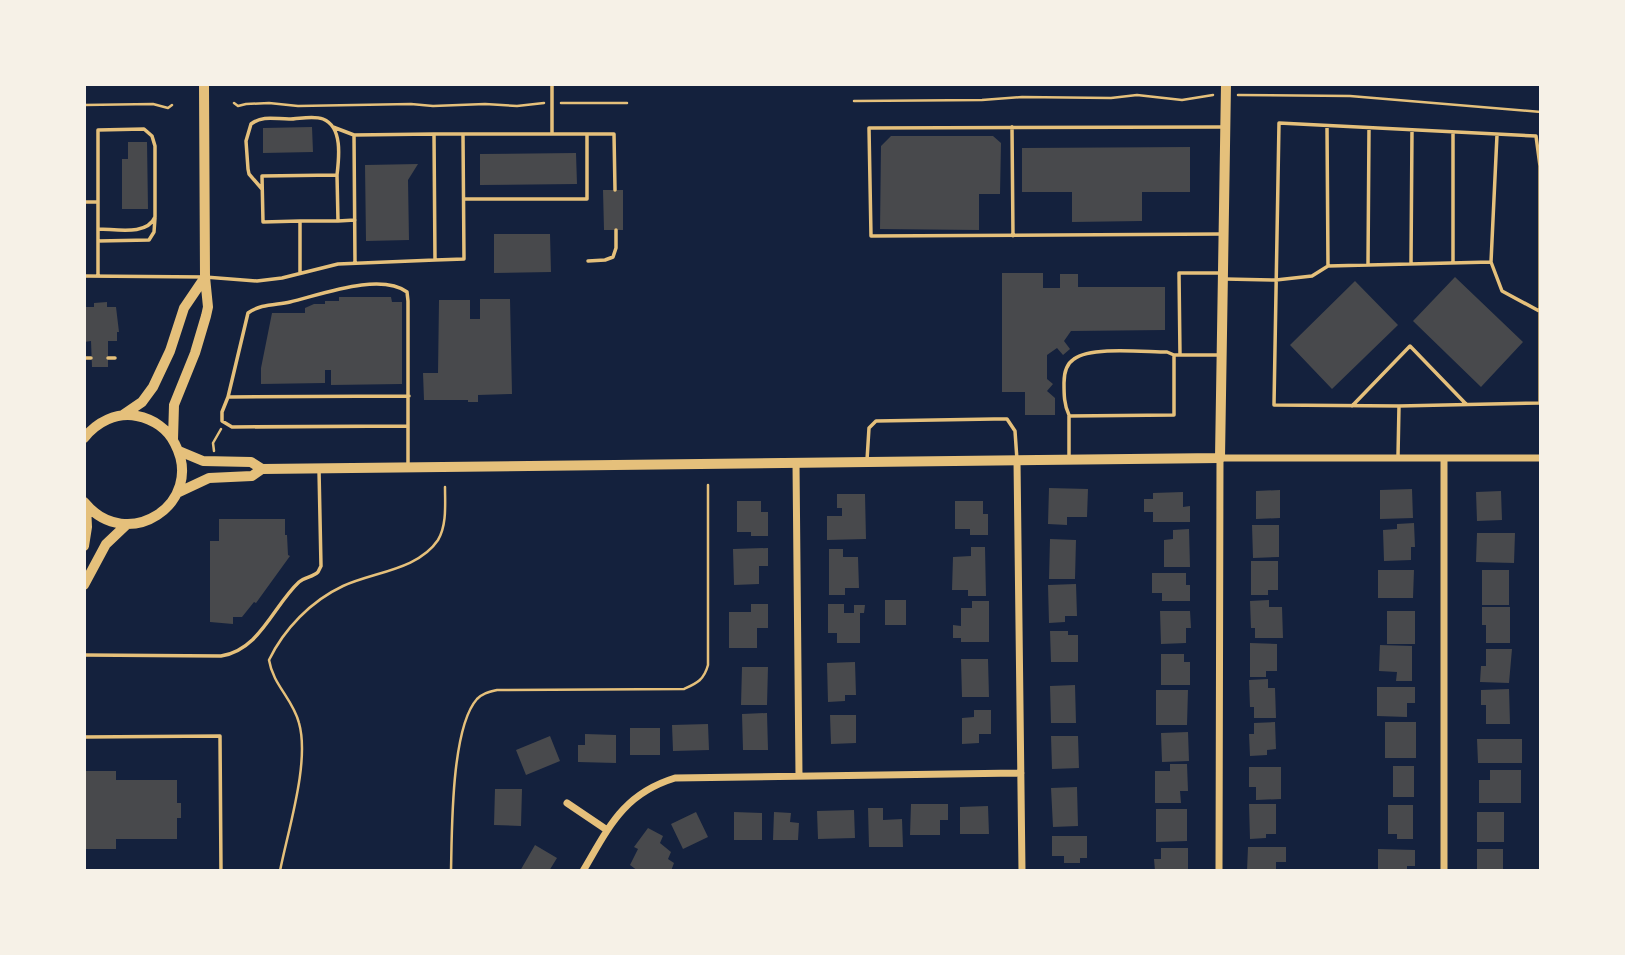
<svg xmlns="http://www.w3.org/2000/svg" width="1625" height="955" viewBox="0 0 1625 955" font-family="Manrope,sans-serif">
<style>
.building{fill:#48494c}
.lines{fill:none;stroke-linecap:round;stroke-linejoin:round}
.path{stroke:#e5c07b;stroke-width:2.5}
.service{stroke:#e5c07b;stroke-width:3.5}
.minor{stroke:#e5c07b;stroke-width:7}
.tertiary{stroke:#e5c07b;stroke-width:10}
</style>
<rect width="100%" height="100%" fill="#14213d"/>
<path class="building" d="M312 127 313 152 263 153V128Z
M891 136H993L1001 143 1000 194H979V230L880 229 881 146Z
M128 142H147L148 209H122V159H128Z
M1190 147V192H1142V221L1072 222V192H1022V148Z
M576 153 577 184 480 185V154Z
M418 164 408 180 409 240 366 241 365 165Z
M603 190H623V230H604Z
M494 234H550L551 272 494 273Z
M1002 273H1043V288H1060V274H1078V287H1165V330L1071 331 1064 341 1070 349 1063 355 1057 348 1047 355V379L1053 384 1047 391 1055 398V415H1025V392H1002Z
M1455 277 1523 342 1481 387 1413 321Z
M1355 281 1398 325 1332 389 1290 345Z
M339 297H391L392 302H402V384L331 385V370H325V383L261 384V368L272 313H305V308L314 304H325V301H339Z
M480 299H510L512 394 478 395V402H468V400H424L423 373H438L439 300H470V319H480Z
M107 302V307H116L119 332H117V341H108V367H92L91 341 84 342V307H94V303Z
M1049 488 1088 489 1087 517H1067V525L1048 524Z
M1412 489 1413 518 1380 519V490Z
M1280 490V518L1256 519V491Z
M1501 491 1502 520 1477 521 1476 492Z
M1183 492V507L1190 506V522H1153V512H1144V499H1153V493Z
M837 494H865L866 539 827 540V516H842V508H837Z
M737 501H761V512H768V536H751V532H737Z
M955 501H983V514H988V535H970V529H955Z
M219 519H285V535H287L288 555 290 556 256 603 254 602 242 617H233V624L210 622V541H219Z
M1414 523 1415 547H1411V560L1384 561 1383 530 1397 529V524Z
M1252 525H1279V557L1253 558Z
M1189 529 1190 567H1164V540L1173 539V530Z
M1477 533H1515L1514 563 1476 562Z
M1050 539 1076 540 1075 579H1049Z
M971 547H985L986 596H968V590H952L953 557 971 556Z
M768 548V566H759V584L734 585 733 549Z
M829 549H843V557H858L859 588H845V595H829Z
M1251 561H1278V590H1268V595H1251Z
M1378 570H1414L1413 598H1378Z
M1482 570H1509V605H1482Z
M1152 573H1186V585H1190V601H1162V593H1152Z
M1076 584 1077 616H1065V622L1049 623 1048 585Z
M885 600H906V625H885Z
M1269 600V607H1282L1283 638H1255V628H1251L1250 601Z
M972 601H989V642H961V638H953V625L961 626V608H972Z
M751 604H768V628H757V648H729V612H751Z
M828 604H844V613H854V605H865L864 613H860V643H837V633H828Z
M1482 607H1510V643H1486V625H1482Z
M1160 611H1190L1191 628H1186V643L1161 644Z
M1387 611H1415V644H1387Z
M1050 631H1068V635H1078V662H1051Z
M1250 643 1277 644V671H1266V677H1250Z
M1380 645 1412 646V681H1396L1397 672 1379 671Z
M1486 649H1512L1509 683 1480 682 1481 666H1486Z
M1161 654H1184V662H1190V685H1161Z
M961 659H988L989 697H962Z
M855 662 856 695H845V701L828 702 827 663Z
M742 667H768L767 705H741Z
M1268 679V688H1275L1276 718H1254V707H1250L1249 680Z
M1075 685 1076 723H1051L1050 686Z
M1377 687H1415V703H1407V717L1377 716Z
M1509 689 1510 724H1486V705H1481V690Z
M1156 690H1188L1187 725H1156Z
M974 710H991V734H979V743L962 744V718L974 717Z
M767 713 768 750H743L742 714Z
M830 715H856V743L831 744Z
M1275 722 1276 749 1267 750V755L1250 756 1249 734H1254V723Z
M1385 722H1416V758H1385Z
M708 724 709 750 673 751 672 725Z
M630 728H660V755H630Z
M1188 732 1189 761 1162 762 1161 733Z
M585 734 616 735V763L578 762V745H585Z
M550 736 560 761 526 775 516 750Z
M1051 736H1078L1079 768 1052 769Z
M1477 739H1522V763H1478Z
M1170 764H1187L1188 791H1180L1181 803H1155V771H1170Z
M1393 766H1414V797H1393Z
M1249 767H1281V799L1256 800V787H1249Z
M1490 770H1521V803H1479V780H1490Z
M84 771H116V780H177V803H181V818H177V839H116V849H84Z
M1077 787 1078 826 1053 827 1051 788Z
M495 789H522L521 826 494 825Z
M911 804H948V820H940V835H910Z
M1249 804H1276V834H1266V838L1250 839Z
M1388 805H1413V839H1397V834H1388Z
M988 806 989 834H960V807Z
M868 808H883V820L902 819 903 847H869Z
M1156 809H1187V841L1156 842Z
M854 810 855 838 818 839 817 811Z
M696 812 708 837 683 849 671 824Z
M734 812 762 813V840H734Z
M774 812 791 813 790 822 799 823 798 840H773Z
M1477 812H1504V842H1477Z
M648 828 663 836 660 843 671 852 668 859 674 863 671 871H638L630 865 638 849 634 847Z
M1052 836H1087V858H1080V863H1064V856H1052Z
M535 845 557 858 549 871H520Z
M1248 847H1286V862H1276V871H1247Z
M1161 848H1188V871H1155L1154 859H1161Z
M1378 849 1415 850V866H1407V871H1378Z
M1477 849H1503V871H1477Z"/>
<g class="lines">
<path class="path" d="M1238 95 1350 96 1541 112
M854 101 982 100 1022 97 1111 98 1137 95 1182 100 1213 95
M234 103 238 106 246 104 269 103 298 106 411 104 433 106 485 104 517 106 544 103
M561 103H627
M84 105 153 104 168 108 172 105
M214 451 213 443 221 429
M280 871C288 830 310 762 299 723 293 699 273 685 269 660 284 629 311 601 343 586 373 572 418 570 438 540 447 525 445 504 445 487
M451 871C452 831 451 728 477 699 483 693 489 692 497 690L684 689C697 683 704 680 708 665V485"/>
<path class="service" d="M1327 126 1328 266
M333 127 354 135
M1012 127 1013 236
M1453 132V263
M434 134H551
M587 134H614L615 190
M262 189 249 174 248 169 246 141 251 124C263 115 275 119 289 119 299 119 313 115 323 119 343 127 339 158 337 175
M464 199H587V134H552V84
M84 202H98V276
M98 202V130L144 129 152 136 155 146V217C147 236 116 229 98 229
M338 221 355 220
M1222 234 871 236 869 128 1222 127
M98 241 149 240 154 232 155 218
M435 260 464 259 463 135
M588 261 605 260 613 257 616 248V230
M1491 262 1497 135
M1411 264 1412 130
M1368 265 1369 128
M300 272V221L263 222 262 176 337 175 338 221H300
M84 276 205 277 257 281 282 278 338 264 435 260 434 134 354 135 355 262
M1225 279 1276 280 1312 276 1328 266 1491 262 1502 291 1541 312
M1180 355 1179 273H1221
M84 358H91
M108 358H115
M229 397 409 396
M1352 406 1410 346 1466 404
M1069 415C1064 405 1064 394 1064 383 1064 374 1066 364 1074 359 1091 346 1145 352 1167 352L1174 355
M1398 456 1399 406 1274 405 1279 123 1536 136 1540 166V403L1399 406
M1069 457V416L1174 415V355H1220
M867 460 869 428 876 421 994 419H1007L1015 431 1017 460
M408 465V301L407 292C380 272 320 295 290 302 276 305 260 304 248 313L228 397 222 412V421L232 427 408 426
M84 655 221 656C260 650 273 606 299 582 305 577 313 577 318 572L321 566 319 470
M84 737 220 736 221 871"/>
<path class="minor" d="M1444 458V871
M1017 461 1022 871
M796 463 799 776
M567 803 607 830
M583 871C609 827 623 794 675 778L1021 773
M1219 871 1220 458H1541"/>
<path class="tertiary" d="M123 415 142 402 153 387 170 351 184 308 205 277
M84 438C97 422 116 412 137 416 153 419 168 429 175 444 206 503 127 555 84 502
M173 439 174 405 195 353 206 316 208 307 205 277 204 84
M179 451 203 461 251 462 262 469 1220 458 1226 84
M177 493 209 478 252 476 262 469
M84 546 87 527 86 506
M84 585 106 544 126 525"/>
</g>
<rect width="1625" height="955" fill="none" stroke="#f6f1e7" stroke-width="172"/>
</svg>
